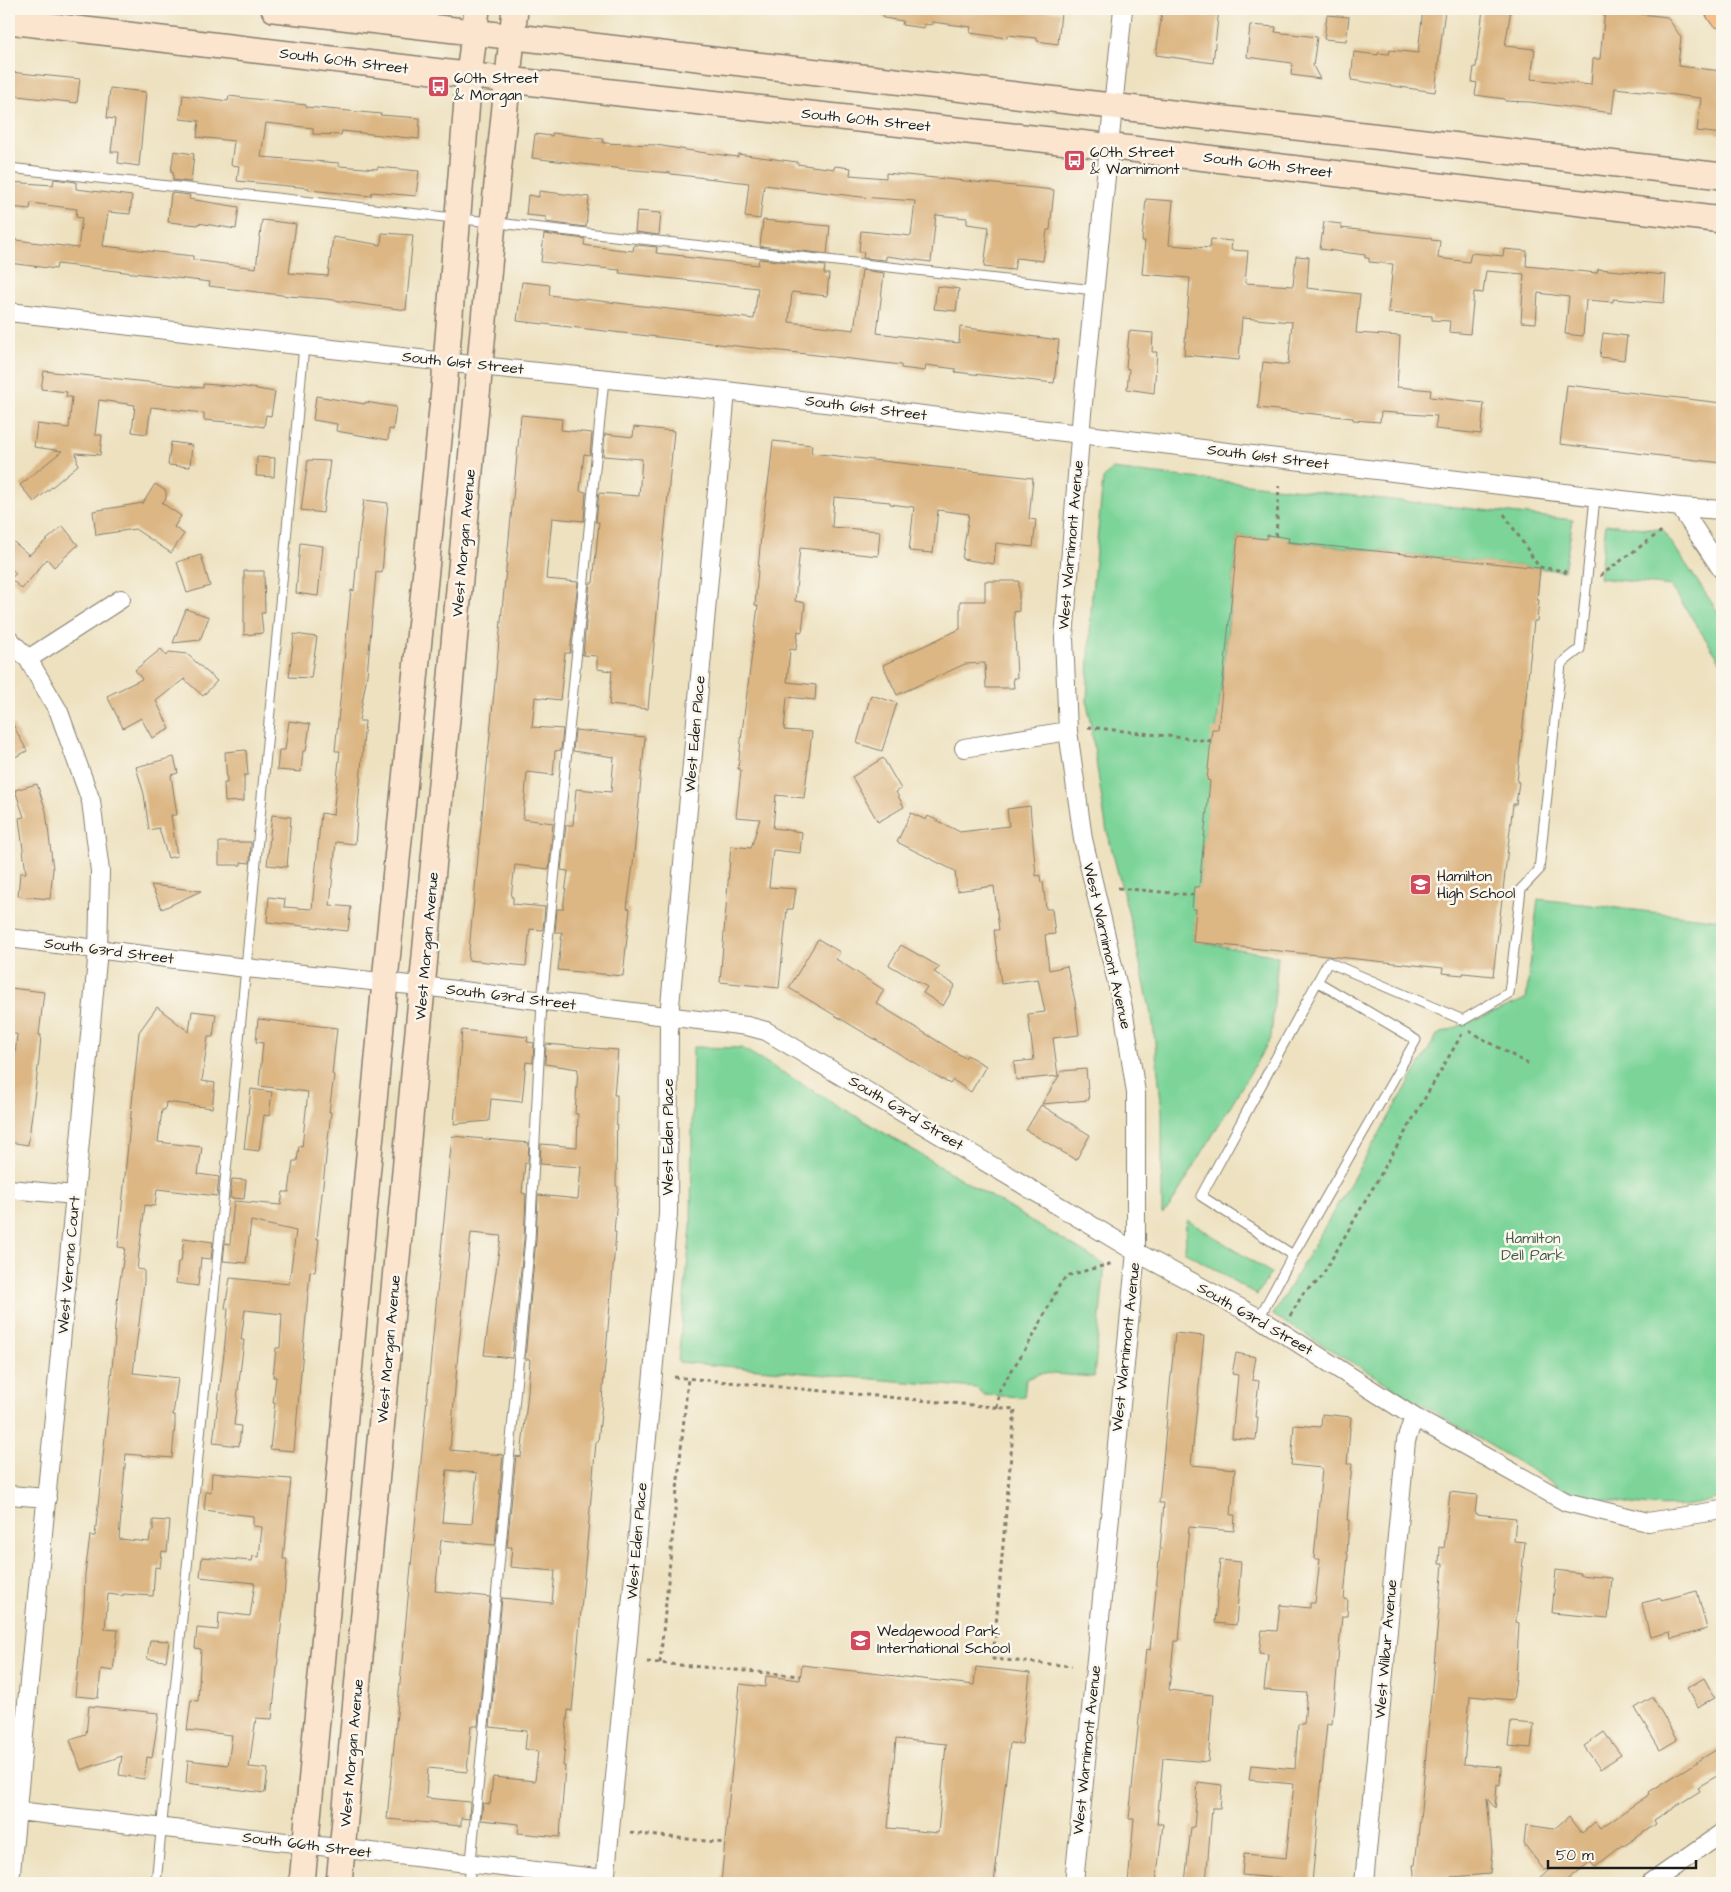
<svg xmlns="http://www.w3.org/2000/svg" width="1731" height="1892" viewBox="0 0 1731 1892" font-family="'Architects Daughter',sans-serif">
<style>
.green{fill:#7cd499;stroke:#4c785a}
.building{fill:#dcb683;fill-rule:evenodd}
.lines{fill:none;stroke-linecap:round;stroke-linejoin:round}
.lane-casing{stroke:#847e6e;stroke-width:11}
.street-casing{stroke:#847e6e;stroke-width:20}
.secondary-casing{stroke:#847e6e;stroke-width:28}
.primary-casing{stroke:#847e6e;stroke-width:30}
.path{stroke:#847e6e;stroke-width:3;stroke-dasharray:4 4;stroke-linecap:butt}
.lane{stroke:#fff;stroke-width:9}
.street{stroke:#fff;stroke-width:18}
.secondary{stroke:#fce5cf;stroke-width:25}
.primary{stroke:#f7be88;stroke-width:28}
.labels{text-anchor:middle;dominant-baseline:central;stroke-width:5;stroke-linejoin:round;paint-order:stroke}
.street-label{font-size:15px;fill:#1c1c1c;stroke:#fbf7ec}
.poi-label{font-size:15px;fill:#1c1c1c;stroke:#fbf7ec;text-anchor:start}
.park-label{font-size:15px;fill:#3e5c48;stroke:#fbf7ec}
</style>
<rect width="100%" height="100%" fill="#fbf7ec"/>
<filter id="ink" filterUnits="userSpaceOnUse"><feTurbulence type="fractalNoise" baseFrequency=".02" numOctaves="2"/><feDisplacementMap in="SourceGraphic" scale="10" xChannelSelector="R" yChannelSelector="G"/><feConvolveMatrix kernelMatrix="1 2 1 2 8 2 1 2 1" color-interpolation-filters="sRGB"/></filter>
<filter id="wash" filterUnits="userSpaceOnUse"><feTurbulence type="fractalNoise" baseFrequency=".0096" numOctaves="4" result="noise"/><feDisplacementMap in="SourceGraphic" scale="20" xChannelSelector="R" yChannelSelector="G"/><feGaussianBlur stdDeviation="1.12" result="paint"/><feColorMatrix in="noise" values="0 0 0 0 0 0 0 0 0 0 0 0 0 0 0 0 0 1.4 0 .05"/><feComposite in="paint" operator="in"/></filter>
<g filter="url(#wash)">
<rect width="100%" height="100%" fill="#ede1c0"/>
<path class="green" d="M1112 469 1573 520 1564 571 1238 536 1193 941 1278 956 1271 1038 1169 1208 1162 1214V1112L1153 1023 1132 927 1106 827 1087 701 1092 592 1103 479Z
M1606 524 1663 530 1722 618V664L1671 586 1599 578Z
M1538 899 1722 920V1497C1669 1517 1614 1502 1561 1488L1273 1315 1437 1035 1526 999Z
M693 1047 742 1048 1105 1265 1094 1377 1041 1373 1026 1379 1024 1397 984 1395 976 1388 678 1362 691 1226Z
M1188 1220 1271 1273 1257 1295 1184 1251C1188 1241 1183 1229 1188 1220Z"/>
<g id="blocks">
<path class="building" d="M884 9H1032L1061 12 1058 44 1037 41V38L1007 35V38L970 33 971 27 932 22V25L924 24V28L902 25 903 21 883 18Z
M1169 9H1219L1213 63 1156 55 1162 12 1169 13Z
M1423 9H1445L1435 92 1351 80 1354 52 1378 55V53L1389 54 1390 50 1418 53Z
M1483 9H1511L1505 46 1535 49 1531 79 1591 85 1593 59H1600L1605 10 1642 9 1641 14 1667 17 1681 37 1678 66 1722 71V134L1697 131 1701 98 1615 88 1612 113 1530 102 1505 101V99L1475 95 1477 83 1472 82 1474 67H1476Z
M1327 15 1349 17 1346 41 1324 39Z
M1250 25 1276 27 1275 32 1317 37 1313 66 1320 79 1291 75 1292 63 1247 57Z
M9 72 80 79 77 103 9 95Z
M110 88 146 92 139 166 118 163 119 152H111L115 119 107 118Z
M183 95 228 101 229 96 306 105V107L381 114 380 115 420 118 419 139 342 131 341 135 313 134V128L266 123 261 157 339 163V166L377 169 378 167 419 171 416 196 372 192 371 196 309 190V188L237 181 239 166 231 165 234 141 197 137 199 121 180 119Z
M552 133 603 139V143L656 145 699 152 738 157V154L797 162V164L834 169 835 166 851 168 850 175 886 178V173L1054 190 1050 230H1047L1043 261 1016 258 1014 270 984 267 989 227 967 224V218L936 215 931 262 886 256V260L863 258 864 252H859L861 231 911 236 915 201 861 197 764 185 760 219 745 217 749 183 671 174V173L623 169 532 158 535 134 552 136Z
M174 151 194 154 191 182 173 180V172H171Z
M54 179 76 182V189L132 196 130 214 108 212 103 246 193 256V260L256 268 262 220 296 224 289 273 328 276 333 237 381 245 382 233 413 235 406 310 326 299 289 296 209 286 210 282 57 264 56 269 9 263V239L78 248 82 218 76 217 77 209 31 203 30 209 9 207V182L53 185Z
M539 191 589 197 586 227 546 222V217L526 215 528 195 539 197Z
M171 193 190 195 189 199 239 207 236 229 198 223V225L168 222Z
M1146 199 1173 201 1169 245 1210 248 1211 239 1232 241 1231 250 1248 251 1245 283 1293 286 1296 256 1309 257 1307 288 1360 294 1356 333 1400 336 1397 387 1431 390 1430 397 1484 403 1481 434 1435 429 1437 416 1381 412 1380 422 1353 420V418L1258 408 1263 362 1288 365 1292 322 1242 318 1239 360 1184 355 1190 278 1142 274 1145 241H1142Z
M637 211 661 213 659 235 635 232Z
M763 220 830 226 827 254 760 246Z
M1324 222 1341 224V228L1431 238V240L1440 241 1438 258 1469 262 1471 253 1503 256 1504 249 1527 251 1526 266 1597 273 1598 269 1666 275 1664 303 1613 299V302L1586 300 1583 336 1565 334 1569 297 1538 293 1536 323 1521 322 1524 274 1486 271 1483 293 1474 292 1470 334 1449 332 1450 321 1432 320V316L1388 313 1393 264 1369 262V258H1365V255L1320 249Z
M544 234 585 239 584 245 589 246 633 251 634 245 657 247 656 253 684 256V257L758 265 759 259 825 266 824 274H829L827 296 792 292 789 322 854 330 862 270 884 273 877 333 959 343 960 327 1059 340 1054 383 955 372 956 369 926 365 925 371 901 368V365L851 359 517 321 522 282 550 285 549 295 754 319 758 288 619 273 620 270 541 262Z
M937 286 959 289 956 311 934 309Z
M1129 331 1153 333 1152 352H1157L1154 393 1127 389 1129 369 1126 368Z
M1603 333 1627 336 1624 360 1600 357Z
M44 371 203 388V384L245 387 275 392 271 416 266 415 264 427 239 423 204 420V413L151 407 147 434 132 432 135 405 99 400 95 435H102L100 455 76 453 78 465 34 502 20 485 62 451 34 447 37 424 69 428 72 397H66L67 392 41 389Z
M1567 385 1722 403V463L1560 444Z
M316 396 365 404V402L396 407 393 430 389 429 388 440 336 431 337 424 313 420Z
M521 415 562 419 561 430 592 433 590 455 584 454 580 491 586 492 584 521 552 518 546 579 578 582 570 653H565L560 700 535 697 532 727 563 729 561 750 555 751 553 775 527 772 523 819 553 823 549 869 515 865 511 897H513V904L545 907 543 930 530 929 526 966 468 960Z
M634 427 674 431 648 709 609 705 612 671 597 669V656L583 655 590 583H593L599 522H596L599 493 639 496 642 459 603 456 605 434 633 437Z
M773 441 812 445 811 453 1033 478 1029 519 1036 520 1033 547 996 543 994 564 962 559 969 514 938 510 933 553 909 551 914 507 890 504V502L834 497 832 527 880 531 878 556 800 548 795 601 805 603 802 632 798 631 796 650 790 649 787 682 816 685 815 700 787 697 784 730 812 732 804 798 776 795 773 828 802 832 800 853 773 850 769 887 796 889 793 909H787L779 988 720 982 731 846 751 848 760 819 736 817 741 770 738 769 741 740 758 606 755 605 761 535 770 470Z
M171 442 192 445 190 467 168 465Z
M257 457 275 458 274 477 256 476Z
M308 460 330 461 323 513 301 510Z
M155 484 166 491V498L162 503 181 516 174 527 184 534 171 553 135 529 96 535 93 511 143 503Z
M364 500 388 503 382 573 376 572 367 675 359 721H365L355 844 336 842 330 905 351 907 348 931 267 922 269 897 285 899 284 907 312 909 321 813 333 815 340 751H335L344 661 351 590 354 591 359 537Z
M63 526 78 545 54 567 47 559 22 589 11 579 16 573 9 567V538L29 555Z
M1267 535 1289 538 1288 542 1540 568 1537 600H1539L1537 621H1534L1517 782H1519L1516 804H1513L1493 976 1463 973V975L1442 973 1443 968 1193 942 1196 909H1192L1194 887H1199L1210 781 1207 780 1212 729H1218L1238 536 1267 539Z
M300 543 323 546 318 596 296 593Z
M201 555 210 586 187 593 177 562Z
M244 571H264L265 613H261L263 633 244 635Z
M985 581H1019V611L1014 612 1017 678H1013L1014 688H986L985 663 965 664 897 695 883 665 960 629V601H985Z
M186 609 209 617 200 640 173 643Z
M294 634 317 637 311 678 289 677Z
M161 649 167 656 169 652 187 654 217 681 203 696 184 679 156 701 170 729 152 738 141 718 123 728 107 696 142 679 135 670Z
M871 695 897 703 882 751 857 743Z
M9 717 27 751 9 760Z
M289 721 310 724 306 751H303L301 772 277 770 279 750H285Z
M575 730 645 737 633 865 627 908 630 909 623 976 558 970 562 932H555L557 909H563L568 871 561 870 566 825H573L576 789 611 792 614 757 573 751Z
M246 750 248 775H244V801L225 802 224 783H227L225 752Z
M174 757 178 773 171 775 177 815H171L177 856 168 858 159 828 149 830 144 794 136 767Z
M883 758 901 789 896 792 904 807 878 822 852 777Z
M37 784 46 811 53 869 50 899 18 896 20 873H26L19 818 24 817 15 790Z
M1030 806 1036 876 1040 875 1041 883 1043 882 1046 909H1052L1055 934 1045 935 1049 970 1067 966 1075 1001 1079 1035 1053 1038 1058 1076 1016 1080 1014 1062 1034 1060 1028 1014 1045 1012 1038 979 1001 984 994 930H999L994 886 957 891 955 871 897 842 911 813 926 820 928 816 960 832 1009 826 1007 809Z
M272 815 291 817 287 867 267 865Z
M219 842H251L250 863 241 862V865H219Z
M151 885 201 891 162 909Z
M818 939 840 952 836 959 884 990 876 1003 965 1058 967 1055 986 1066 971 1092 953 1080 950 1084 789 988Z
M901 945 940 967 934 972 955 985 943 1006 923 993 927 987 889 965Z
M10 988 44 992 39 1035H41L39 1060 28 1145 9 1142V1080L13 1078 17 1034H9Z
M157 1007 189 1032 192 1011 216 1014 213 1037H208L202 1081 215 1083 212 1108 166 1102 165 1110H162L158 1142 202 1147 198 1174 219 1177 217 1196 157 1189 155 1206 145 1205 137 1269 144 1270V1282L133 1373 178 1378 173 1415H175V1425L172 1458 126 1454 119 1539 149 1542 151 1531H153V1520L170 1521 167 1552 162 1551 160 1568 155 1567 153 1596 123 1594V1596L108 1594 105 1629 118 1630 113 1671 101 1669 98 1698 75 1696 84 1606 85 1574 90 1536H95L115 1338H114L118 1293 125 1248 118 1247 139 1032Z
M258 1019 337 1028 332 1074 334 1075 329 1112H331L317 1239H319L315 1272 310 1271 294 1451 270 1449 275 1403H273L276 1377H273L276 1348H280L282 1314 245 1310 241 1340H244L234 1425 241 1426 239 1446 213 1443 224 1353 228 1309 225 1308 230 1278 289 1284 296 1231 251 1221 246 1263 223 1261 225 1243 230 1244 234 1201 281 1205 283 1192H289L293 1161H297L299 1146 302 1147 308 1092 259 1086 263 1043 256 1042Z
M462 1030 528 1037 527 1042 534 1043 533 1063 526 1062 522 1102 491 1099 489 1121 454 1124Z
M546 1044 618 1050 614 1095H617L616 1186 618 1187 614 1232H616L601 1413 598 1442H596L572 1711 568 1710 563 1766H565L560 1837 518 1833 519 1824 481 1820 483 1803 490 1804 493 1777 535 1781 538 1751 525 1749 527 1731 490 1727 502 1598 552 1603 555 1571 510 1567 512 1547H507L516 1456 521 1457 528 1392 530 1359H525L536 1240 538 1195 578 1199 581 1167 540 1164 541 1144 577 1147 578 1114H575L578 1069 545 1064Z
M1086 1069 1089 1100 1042 1104 1062 1071Z
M251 1089 272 1092 269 1116 264 1115 259 1151 244 1149Z
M1041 1105 1090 1135 1076 1160 1026 1130Z
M452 1136 529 1143 528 1163H525L522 1193 526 1194 524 1239 512 1358 484 1355 501 1236 471 1233 458 1353 450 1450 503 1455 495 1545 441 1540 435 1591 490 1597 478 1726H471L467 1772 428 1768 426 1798 470 1802 469 1819 461 1818V1826L387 1819ZM447 1470 477 1473 472 1524 442 1522Z
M232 1179 246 1180 244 1199 230 1198Z
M184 1238 213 1242 211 1259 201 1258 198 1286 176 1283 178 1262H181Z
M1175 1333 1204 1336 1191 1465 1235 1469 1231 1515H1235L1234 1531 1189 1527 1179 1641H1174L1169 1690 1213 1695 1208 1762 1163 1758 1157 1824H1163L1156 1883H1128L1134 1819H1129L1146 1649 1150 1650 1160 1550 1164 1503H1159Z
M1236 1353 1256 1357 1252 1380 1259 1381 1255 1417H1258L1256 1440 1232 1438 1238 1375 1232 1374Z
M1322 1414 1351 1417 1347 1464H1352L1347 1520H1349L1347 1554H1348L1344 1599 1348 1600 1347 1616H1342L1332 1724 1327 1723 1312 1883H1284V1879L1242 1875 1244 1854 1286 1858 1294 1784 1249 1780 1251 1765 1295 1769 1298 1724H1304L1307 1693 1264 1690 1268 1654 1259 1653 1262 1630 1277 1631 1280 1605 1310 1608V1603H1315L1320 1559H1314L1322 1468 1291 1465 1294 1425 1321 1427Z
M212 1473 291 1479 283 1559H287L284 1598 272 1719 256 1718 249 1767 268 1769 265 1793 186 1783 188 1760 228 1765 232 1735 187 1730 191 1700 198 1701 201 1649 195 1648 197 1628 218 1630 219 1612 250 1616 255 1583 200 1577 202 1557 252 1561 253 1556 259 1557 262 1527 253 1526V1516L204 1510 206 1491 211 1492Z
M1450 1492 1477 1495 1475 1514 1516 1518 1514 1541 1525 1542 1516 1622 1519 1623 1516 1678 1513 1700 1470 1696 1464 1764 1501 1767 1500 1785 1497 1784 1495 1808 1487 1798 1492 1851 1490 1874 1452 1877V1882L1443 1883H1415L1413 1865H1415L1421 1810 1442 1575 1443 1564H1439L1440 1547 1444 1548Z
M1220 1560 1241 1562 1236 1625 1215 1623Z
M1556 1570 1580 1573 1579 1575 1612 1578 1608 1618 1552 1613Z
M1697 1591 1707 1629 1671 1639 1670 1632 1650 1637 1642 1603 1662 1598V1600Z
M150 1640 169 1641 166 1661 147 1659Z
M802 1665 974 1685 976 1667 1030 1673 1022 1744 1010 1743 994 1883H721L740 1684 765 1687 766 1676 800 1680ZM896 1739 946 1744 938 1833 888 1828Z
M1704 1678 1715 1698 1698 1707 1687 1688Z
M1653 1697 1677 1740 1660 1750 1635 1708Z
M89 1706 159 1713 152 1758 147 1757 144 1779 119 1775 122 1756 81 1770 70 1740 86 1735Z
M1511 1722 1534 1724 1531 1748 1508 1746Z
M1604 1732 1621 1755 1600 1769 1584 1746Z
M1722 1746V1773L1698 1787 1700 1791 1654 1820 1656 1824 1624 1846 1623 1845 1595 1867 1590 1862 1564 1883H1536L1551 1869 1544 1870 1524 1844 1526 1825 1554 1829 1569 1816 1582 1833 1595 1822 1600 1828 1650 1794 1649 1792Z
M1198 1782 1222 1785 1220 1808H1212L1206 1883H1185L1191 1827H1194Z"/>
</g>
</g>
<g filter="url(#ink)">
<use href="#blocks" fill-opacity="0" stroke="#847e6e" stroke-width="1"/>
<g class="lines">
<defs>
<path id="lane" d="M9 168 1094 290
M1293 1255 1416 1040 1318 982
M1259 1318 1293 1255 1201 1196 1328 962 1463 1020 1509 993 1521 889 1539 870 1561 664 1580 649 1595 497
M156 1883 246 968 304 346
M469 1883 530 1239 542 1001 604 379"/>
<path id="street" d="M9 312 480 366 726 391 1680 507 1722 510
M1680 507 1722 570
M9 639 28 659 59 712 91 801 100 871 98 950 10 1883
M28 659 121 599
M964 748 1068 731
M9 938 246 968 439 988 747 1026 766 1031 1136 1252 1259 1318 1414 1417 1566 1502 1648 1522 1722 1510
M9 1189 75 1195
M9 1495 47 1498
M9 1810 605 1879
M605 1883 668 1214 669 1017 726 391
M1074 1883 1136 1252V1093L1123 1008 1083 839 1068 731 1064 638 1082 413 1123 9
M1364 1883 1406 1441 1414 1417
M1651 1883 1722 1833"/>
<path id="secondary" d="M274 9C757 64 1239 122 1722 176
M9 21 628 94 1132 149 1722 220
M302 1883 387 960 444 389 469 76 477 9
M339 1883 493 223 515 9"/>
<path id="primary" d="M1719 9 1722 14"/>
</defs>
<use href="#lane" class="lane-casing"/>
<use href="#street" class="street-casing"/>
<use href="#secondary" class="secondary-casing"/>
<use href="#primary" class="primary-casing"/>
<path class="path" d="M1504 514 1539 567 1564 571 1568 575
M1276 536 1279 486
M1600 576 1663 530
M1088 727 1211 741
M1118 888 1193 895
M1469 1031 1528 1064
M1290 1316 1304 1292 1319 1281 1462 1034
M674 1377 1015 1409 993 1659 1072 1666
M997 1408 1000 1389 1034 1335 1061 1282 1070 1275 1113 1263
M647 1662 801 1676
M660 1663 688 1378
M630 1833 725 1843"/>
<use href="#lane" class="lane"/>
<use href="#street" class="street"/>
<use href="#secondary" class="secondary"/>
<use href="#primary" class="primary"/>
</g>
</g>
<defs>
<symbol id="bus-square" viewBox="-11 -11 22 22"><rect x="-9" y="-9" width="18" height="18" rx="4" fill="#d1495b" stroke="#fbf7ec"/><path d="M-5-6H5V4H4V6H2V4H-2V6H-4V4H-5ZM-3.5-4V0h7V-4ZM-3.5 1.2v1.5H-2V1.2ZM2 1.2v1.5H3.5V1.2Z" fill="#fff"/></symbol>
<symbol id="school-square" viewBox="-11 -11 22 22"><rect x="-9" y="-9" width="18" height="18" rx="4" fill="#d1495b" stroke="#fbf7ec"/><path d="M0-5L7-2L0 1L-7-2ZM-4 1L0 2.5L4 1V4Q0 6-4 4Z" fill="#fff"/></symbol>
</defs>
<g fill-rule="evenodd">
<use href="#bus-square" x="426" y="74" width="25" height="25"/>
<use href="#bus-square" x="1062" y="148" width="25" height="25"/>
<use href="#school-square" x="1408" y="872" width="25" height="25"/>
<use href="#school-square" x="848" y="1628" width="25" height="25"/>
</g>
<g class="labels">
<g class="street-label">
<text transform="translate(344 61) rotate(7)">South 60th Street</text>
<text transform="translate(866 120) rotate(6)">South 60th Street</text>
<text transform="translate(1268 165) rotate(7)">South 60th Street</text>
<text transform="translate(463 363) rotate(6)">South 61st Street</text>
<text transform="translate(866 408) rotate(7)">South 61st Street</text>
<text transform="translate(1268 457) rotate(7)">South 61st Street</text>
<text transform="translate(464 543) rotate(-85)">West Morgan Avenue</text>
<text transform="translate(1071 545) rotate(-85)">West Warnimont Avenue</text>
<text transform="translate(695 734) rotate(-85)">West Eden Place</text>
<text transform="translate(427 946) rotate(-85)">West Morgan Avenue</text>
<text transform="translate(1107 946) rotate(77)">West Warnimont Avenue</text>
<text transform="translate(109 951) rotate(7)">South 63rd Street</text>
<text transform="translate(511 997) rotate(7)">South 63rd Street</text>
<text transform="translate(906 1113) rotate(31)">South 63rd Street</text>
<text transform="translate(668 1137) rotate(-90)">West Eden Place</text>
<text transform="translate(69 1265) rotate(-85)">West Verona Court</text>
<text transform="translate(1255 1319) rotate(30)">South 63rd Street</text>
<text transform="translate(1126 1347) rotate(-84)">West Warnimont Avenue</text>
<text transform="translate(389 1349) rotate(-85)">West Morgan Avenue</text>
<text transform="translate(637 1541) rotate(-85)">West Eden Place</text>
<text transform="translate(1386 1649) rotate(-85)">West Wilbur Avenue</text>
<text transform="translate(1087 1750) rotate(-84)">West Warnimont Avenue</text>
<text transform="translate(352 1753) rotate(-85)">West Morgan Avenue</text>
<text transform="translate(307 1845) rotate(7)">South 66th Street</text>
</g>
<g class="poi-label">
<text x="454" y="78">60th Street<tspan x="454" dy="17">&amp; Morgan</tspan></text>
<text x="1090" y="152">60th Street<tspan x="1090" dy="17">&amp; Warnimont</tspan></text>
<text x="1437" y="876">Hamilton<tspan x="1437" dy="17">High School</tspan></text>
<text x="877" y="1631">Wedgewood Park<tspan x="877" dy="17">International School</tspan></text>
</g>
<g class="park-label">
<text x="1533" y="1238">Hamilton<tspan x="1533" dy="17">Dell Park</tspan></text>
</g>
</g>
<rect width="1731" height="1892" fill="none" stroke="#fbf7ec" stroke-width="30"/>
<path d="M1548 1860v8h148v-8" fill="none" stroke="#1c1c1c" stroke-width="2.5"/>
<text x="1556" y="1860" font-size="15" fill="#1c1c1c" stroke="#fbf7ec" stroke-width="4" paint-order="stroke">50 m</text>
</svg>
